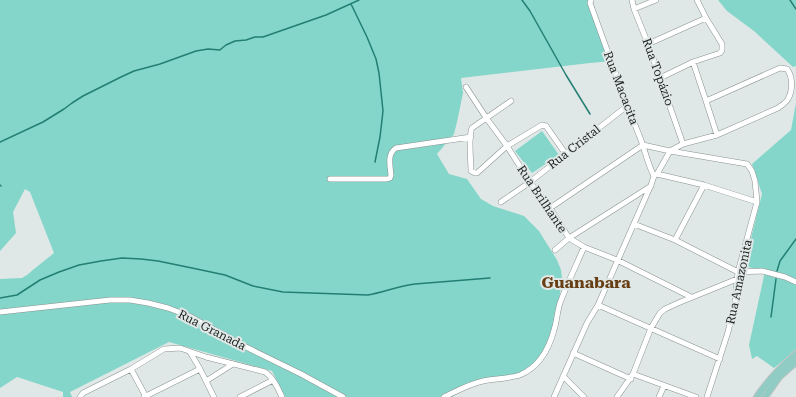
<svg xmlns="http://www.w3.org/2000/svg" width="796" height="397" viewBox="0 0 796 397" font-family="'Roboto Serif',serif">
<style>
.green{fill:#84d6ca}
.lines{fill:none;stroke-linecap:round;stroke-linejoin:round}
.stream{stroke:#237f74;stroke-width:1.5}
.minor-casing{stroke:#8a9291;stroke-width:6}
.major-casing{stroke:#c4c5c5;stroke-width:8}
.minor{stroke:#fff;stroke-width:5}
.major{stroke:#91ccc4;stroke-width:6}
.labels{text-anchor:middle;dominant-baseline:central;stroke-width:4;stroke-linejoin:round;paint-order:stroke}
.street-label{font-size:12px;fill:#1d201f;stroke:#dfe8e6}
.district-label{font-size:16px;font-weight:bold;fill:#683f15;stroke:#dfe8e6}
</style>
<rect width="100%" height="100%" fill="#dfe8e6"/>
<path class="green" d="M0 0H592L613 61 590 63 461 78 463 93 457 122 454 134 437 154 449 174 467 179 481 199 493 206 524 216 539 231 557 260 561 270 562 278 556 324 538 365 516 376 474 383 452 397H285L272 371 169 342 70 392 72 397H63V392L17 377 0 388V279L22 278 27 275 34 269 54 253 30 192 25 189 13 212 16 233 0 251Z
M718 0H796V66L793 67 754 31 727 11Z
M796 103V350L774 368 757 356 752 359 749 345 765 271 744 266 762 194 752 164 791 130Z
M542 131 559 155 532 173 515 151Z"/>
<g class="lines">
<path class="stream" d="M522 0 530 11 566 75 590 114
M790 0 796 9
M351 4 367 37 376 59 379 73 383 111 380 137 375 162
M0 142 43 122 64 109 72 103 83 96 121 77 134 71 160 64 196 51 208 49 220 50 221 49 226 45 235 41 246 40 255 37H263L326 15 359 0
M0 185 1 186
M777 271 780 261 796 239
M0 298 17 295 40 280 59 272 79 265 101 261 122 258 141 259 158 261 192 268 225 275 253 286 283 292 368 295C384 292 399 286 415 284L490 278
M771 317 776 279"/>
<defs>
<path id="minor" d="M591 0 590 3C606 47 622 92 639 135 645 149 647 163 654 176
M632 0 634 9 648 44 683 144
M634 9 656 0
M648 44 706 18
M693 62 706 101 717 135
M660 78 693 62 720 53 722 50V44L706 18 697 0
M466 87 487 119 507 146 530 182 550 208 569 238 584 247 617 260 691 297
M511 101 472 128C468 135 471 161 471 171L475 173H477L507 146 542 125 546 126 565 153
M657 174 704 185 757 202
M330 179H387L390 178 391 175C390 165 387 154 396 148L471 137
M501 202 530 182 627 106
M550 208 643 145 670 151 747 164 752 171 755 181 757 202 738 272 735 302 728 332 707 397
M634 224 675 240 738 272 762 271 785 277 796 282
M675 240 704 185
M555 250 569 238 651 186
M598 305 720 359
M0 312 110 300H130L148 303 168 308 189 316 246 347 301 374 343 397
M190 352 200 369 214 397
M573 353 631 379
M131 369 146 397
M633 374 696 397
M563 376 584 397
M206 381 233 364
M80 397 83 393 131 369 164 349 180 348 206 357 265 372C273 377 278 388 282 397
M144 397 200 369
M240 397 273 380
M444 397C457 391 469 384 483 381 494 379 511 378 520 375 539 367 549 349 554 330 557 321 557 312 560 303 567 284 576 266 584 247
M554 397 587 323 598 305 651 185 654 176 657 174 670 151 683 144 717 135 778 108C782 105 786 103 788 99 793 90 793 77 787 69L780 68 706 101
M617 397 633 374 651 328 660 313 665 309 678 303 737 279
M659 397 664 386"/>
<path id="major" d="M757 397C768 380 781 367 796 354
M765 397 779 377 796 362"/>
</defs>
<use href="#minor" class="minor-casing"/>
<use href="#major" class="major-casing"/>
<use href="#minor" class="minor"/>
<use href="#major" class="major"/>
</g>
<g class="labels">
<g class="street-label">
<text transform="translate(658 72) rotate(70)">Rua Topázio</text>
<text transform="translate(621 88) rotate(69)">Rua Macacita</text>
<text transform="translate(574 147) rotate(-38)">Rua Cristal</text>
<text transform="translate(542 199) rotate(56)">Rua Brilhante</text>
<text transform="translate(739 282) rotate(-78)">Rua Amazonita</text>
<text transform="translate(212 330) rotate(27)">Rua Granada</text>
</g>
<g class="district-label">
<text x="586" y="282">Guanabara</text>
</g>
</g>
</svg>
